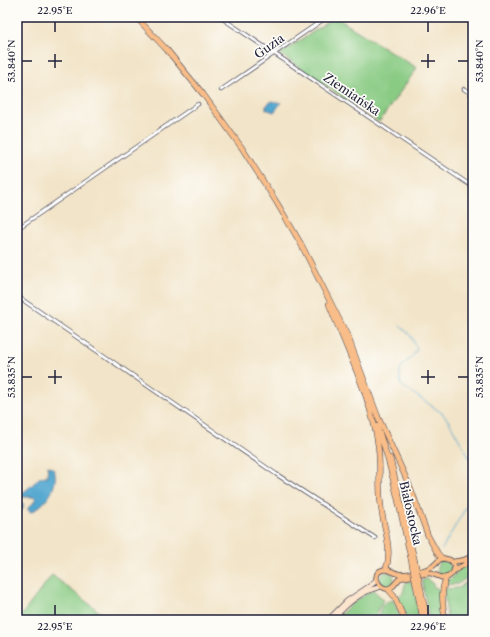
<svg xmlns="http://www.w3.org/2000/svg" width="490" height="637" viewBox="0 0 490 637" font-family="'Libre Caslon Text',serif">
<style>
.green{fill:#8acb84;stroke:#567660}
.water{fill:#55a8d0;stroke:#3c6586}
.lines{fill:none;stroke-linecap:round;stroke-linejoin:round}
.stream{stroke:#55a8d0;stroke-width:1}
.minor-casing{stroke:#413f50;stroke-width:4.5}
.secondary-casing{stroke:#413f50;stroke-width:5.5}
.primary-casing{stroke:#413f50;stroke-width:6}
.trunk-casing{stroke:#413f50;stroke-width:6}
.minor{stroke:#fff;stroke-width:3}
.secondary{stroke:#fce5cf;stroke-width:4}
.primary{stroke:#f8bd88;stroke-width:4.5}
.trunk{stroke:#f8bd88;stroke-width:5}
.trunk-bridge-casing{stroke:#413f50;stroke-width:6;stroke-linecap:butt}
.trunk-bridge{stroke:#f8bd88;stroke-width:5}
.ticks{fill:none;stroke:#22223b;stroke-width:1.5}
.labels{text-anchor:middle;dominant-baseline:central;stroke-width:3.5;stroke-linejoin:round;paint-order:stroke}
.street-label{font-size:12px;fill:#22223b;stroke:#fdfcf7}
.neatline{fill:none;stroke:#22223b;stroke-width:1.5}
.ticks-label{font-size:10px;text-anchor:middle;fill:#22223b}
</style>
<rect width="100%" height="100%" fill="#fdfcf7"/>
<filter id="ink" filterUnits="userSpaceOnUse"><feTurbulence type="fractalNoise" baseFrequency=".025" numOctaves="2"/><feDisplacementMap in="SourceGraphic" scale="8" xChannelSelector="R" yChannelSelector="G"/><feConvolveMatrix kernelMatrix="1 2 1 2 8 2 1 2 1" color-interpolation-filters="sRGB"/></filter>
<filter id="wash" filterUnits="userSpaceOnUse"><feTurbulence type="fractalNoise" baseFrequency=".012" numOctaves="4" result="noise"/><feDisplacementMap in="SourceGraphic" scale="16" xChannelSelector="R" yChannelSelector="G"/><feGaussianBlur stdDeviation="0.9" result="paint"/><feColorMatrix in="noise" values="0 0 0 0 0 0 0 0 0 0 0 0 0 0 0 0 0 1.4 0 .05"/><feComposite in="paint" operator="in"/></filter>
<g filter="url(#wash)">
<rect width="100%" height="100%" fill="#f2e4c8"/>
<path class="green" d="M335 17 417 68 379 122 280 54Z
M473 561V573L458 584 444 585 448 580 453 577 459 569Z
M437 568a7 7 0 1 1 14 0a7 7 0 1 1-14 0Z
M380 579a7 7 0 1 1 14 0a7 7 0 1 1-14 0Z
M52 575 110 620H18Z
M473 577V593L466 601 463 620H447L444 589 459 588Z
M427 579 433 584 434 587 439 589 442 620H429L422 580Z
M408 581 413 582 420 620H408L397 598 403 593 405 584Z
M373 590 384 600C378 606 377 611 376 620H335C347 607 358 599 373 590Z
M473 599V620H466L467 608Z
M393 600 402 620H379C380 607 380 603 393 600Z"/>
<path class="water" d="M272 101 281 103 274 112 266 109V106Z
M48 466C59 468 55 484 52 491 48 500 39 508 31 512L28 510V508L34 502 36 498 34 497H22L20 500 23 504V509L20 511 17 510C17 490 20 497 32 485 39 479 37 477 47 476Z"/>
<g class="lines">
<path class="stream" d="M400 326 410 335 417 349C408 366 396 361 401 385L442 413 448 420 473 464
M442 549 473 495"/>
</g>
</g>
<g filter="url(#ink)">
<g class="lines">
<defs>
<path id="minor" d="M220 17 473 187
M464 89 473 95
M221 90 327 17
M17 229 198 104
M17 296 276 474 375 538"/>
<path id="secondary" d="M328 620 347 601 374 583 376 579
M333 620C345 605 362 591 380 587"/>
<path id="primary" d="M442 558 450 560 455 567 453 573 448 577 443 578 430 573 400 578 393 586 388 589C378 588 371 574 382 570 389 567 393 574 400 574 406 575 428 570 433 566 436 564 438 560 442 558Z
M452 562 464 560 473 556
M455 570 473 560"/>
<path id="trunk" d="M136 17 167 50 203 94 242 148 277 203 301 244 348 337 378 417 411 489 428 536 438 554 442 558
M329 304C346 348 372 399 378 445 381 465 378 486 381 506 383 526 393 549 386 569
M377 426C393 469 401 515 411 559
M390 458 414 558
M388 589 394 596 405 620
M417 590 423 620
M421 590 427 620
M445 620C443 605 440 592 446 578"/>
</defs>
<use href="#minor" class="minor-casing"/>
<use href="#secondary" class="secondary-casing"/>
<use href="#primary" class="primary-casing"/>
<use href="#trunk" class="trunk-casing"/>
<use href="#minor" class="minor"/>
<use href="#secondary" class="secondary"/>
<use href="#primary" class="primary"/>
<use href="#trunk" class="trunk"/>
<defs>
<path id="trunk-bridge" d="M414 558 421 590
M411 559 417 590"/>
</defs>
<use href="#trunk-bridge" class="trunk-bridge-casing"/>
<use href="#trunk-bridge" class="trunk-bridge"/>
</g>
</g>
<path class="ticks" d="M55 22V32M428 22V32M55 54V68M428 54V68M22 61H32M48 61H62M421 61H435M458 61H468M55 370V384M428 370V384M22 377H32M48 377H62M421 377H435M458 377H468M55 605V615M428 605V615"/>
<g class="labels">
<g class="street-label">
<text transform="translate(269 46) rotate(-35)">Guzia</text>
<text transform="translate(352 94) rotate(34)">Ziemiańska</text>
<text transform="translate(411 513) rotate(77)">Białostocka</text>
</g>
</g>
<rect width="490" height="637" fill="none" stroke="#fdfcf7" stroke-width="44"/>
<rect x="22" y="22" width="446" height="593" class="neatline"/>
<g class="ticks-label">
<text x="55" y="14">22.95°E</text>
<text x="428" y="14">22.96°E</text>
<text transform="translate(11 61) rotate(-90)" y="4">53.840°N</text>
<text transform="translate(479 61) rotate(-90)" y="4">53.840°N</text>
<text transform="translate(11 377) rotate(-90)" y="4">53.835°N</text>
<text transform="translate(479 377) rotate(-90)" y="4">53.835°N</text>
<text x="55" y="630">22.95°E</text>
<text x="428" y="630">22.96°E</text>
</g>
</svg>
